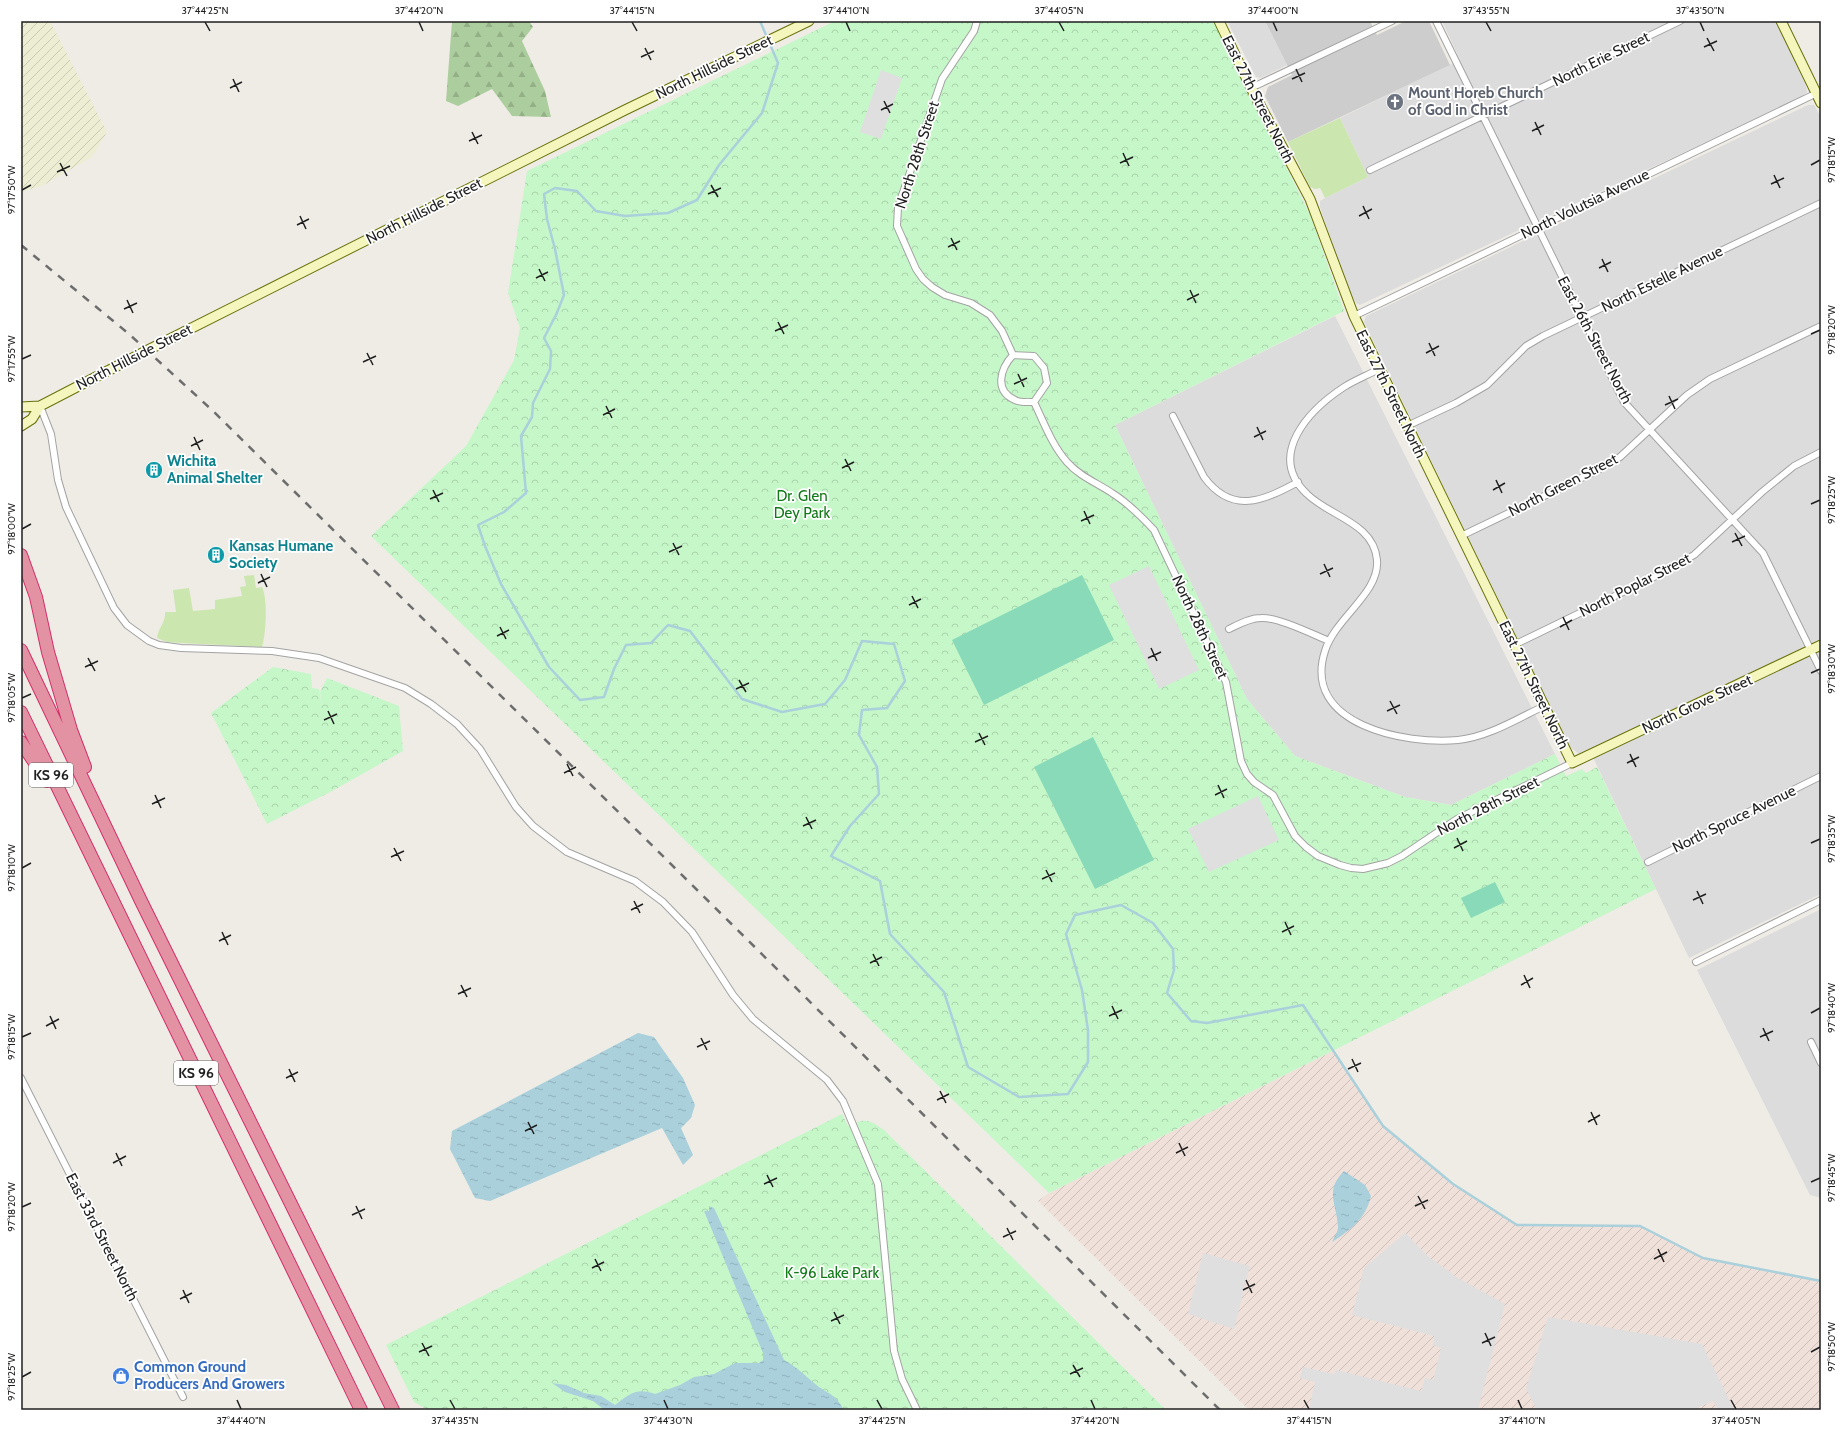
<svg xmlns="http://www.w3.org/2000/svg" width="1842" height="1431" viewBox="0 0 1842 1431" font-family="Cabin,sans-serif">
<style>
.residential{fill:#dddcdc}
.religious{fill:#cdcdcd}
.military{fill:url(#military-furrows)}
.farmland{fill:url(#farmland-furrows)}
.grass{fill:#cbe7af}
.forest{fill:url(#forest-firs)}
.park{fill:url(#park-crowns)}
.pitch{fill:#88dab9}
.parking{fill:#dfdfdf}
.water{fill:url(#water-ripples)}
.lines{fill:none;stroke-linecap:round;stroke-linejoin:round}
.stream{stroke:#a9d0db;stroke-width:2.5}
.street-casing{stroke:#a3a3a3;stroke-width:8}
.secondary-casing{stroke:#69720b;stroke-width:11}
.highway-casing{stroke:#d22f6a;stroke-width:14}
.street{stroke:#fff;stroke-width:6}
.secondary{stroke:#f5f6bd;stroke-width:9}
.highway{stroke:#e392a3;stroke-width:12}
.rail{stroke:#6d6d6d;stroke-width:2.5;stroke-dasharray:8 8;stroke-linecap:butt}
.ticks{fill:none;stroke:#1f1f1f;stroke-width:1.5}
.labels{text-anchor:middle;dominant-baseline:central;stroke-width:3.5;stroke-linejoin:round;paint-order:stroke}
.shield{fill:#fff;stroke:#626262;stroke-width:1}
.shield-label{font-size:14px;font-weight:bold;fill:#1f1f1f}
.street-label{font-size:15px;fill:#1f1f1f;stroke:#fff}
.worship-label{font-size:15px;font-weight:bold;fill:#5b616d;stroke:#fff;text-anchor:start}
.culture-label{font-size:15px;font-weight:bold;fill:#0d838f;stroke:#fff;text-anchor:start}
.park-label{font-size:15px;fill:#117918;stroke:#fff}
.shop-label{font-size:15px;font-weight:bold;fill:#366cbe;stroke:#fff;text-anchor:start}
.neatline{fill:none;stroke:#1f1f1f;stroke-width:1.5}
.ticks-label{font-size:10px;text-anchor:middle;fill:#1f1f1f}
</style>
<defs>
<pattern id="military-furrows" width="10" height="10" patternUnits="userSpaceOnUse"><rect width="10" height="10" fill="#f0e0da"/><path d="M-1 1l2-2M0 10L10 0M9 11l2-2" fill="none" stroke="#cdc0bb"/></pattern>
<pattern id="farmland-furrows" width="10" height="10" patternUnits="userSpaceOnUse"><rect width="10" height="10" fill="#ecedd3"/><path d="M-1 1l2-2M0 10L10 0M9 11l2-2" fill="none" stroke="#cacbb5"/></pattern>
<pattern id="forest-firs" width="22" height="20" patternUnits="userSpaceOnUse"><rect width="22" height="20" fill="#accd9d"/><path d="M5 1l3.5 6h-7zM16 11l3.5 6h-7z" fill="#94b087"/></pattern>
<pattern id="park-crowns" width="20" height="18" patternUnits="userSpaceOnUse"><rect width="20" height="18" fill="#c6f7c9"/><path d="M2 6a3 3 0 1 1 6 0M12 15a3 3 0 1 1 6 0" fill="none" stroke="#aad3ac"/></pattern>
<pattern id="water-ripples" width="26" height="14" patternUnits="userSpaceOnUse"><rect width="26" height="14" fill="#a9d0db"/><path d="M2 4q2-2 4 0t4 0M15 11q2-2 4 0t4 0" fill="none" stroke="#91b2bc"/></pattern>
</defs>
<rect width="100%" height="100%" fill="#efece6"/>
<path class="residential" d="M1227 21H1265L1287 65 1261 78 1256 77Z
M1442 21H1775L1806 86 1807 92 1801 97 1360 305 1356 303 1347 288 1320 207V201L1325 198 1368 177 1340 118 1460 60Z
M1808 105H1814L1821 117V894L1689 958 1589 749 1579 754 1570 747 1364 322 1366 316Z
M1335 316 1555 754 1451 805 1405 797 1295 756 1247 699 1115 425Z
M1821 909V1198L1810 1195 1697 970Z"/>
<path class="religious" d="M1265 21H1370L1377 35 1406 21H1429L1450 65 1288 142 1265 96 1268 87 1292 75Z"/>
<path class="military" d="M1333 1051 1383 1126 1452 1184 1517 1225 1640 1226 1703 1258 1821 1281V1410H1249L1038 1201 1049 1193Z"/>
<path class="farmland" d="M21 21H50L107 132 92 157 42 186 21 192Z"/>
<path class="grass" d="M1340 118 1368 177 1325 198 1320 188 1315 189 1310 187 1288 142Z
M254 575 256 588 262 587C268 599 266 634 262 647L181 643 167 642 157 638C158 628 166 622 165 612H176L173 590 189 588 193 611 215 609V600L242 596 240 587 246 586 244 576Z"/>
<path class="forest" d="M452 21H529L533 27 522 41 545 91 551 117 512 116 492 89 458 106 446 101Z"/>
<path class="park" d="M835 21H1214L1310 215 1344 311 1115 425 1247 699 1295 756 1405 797 1451 805 1555 754 1566 776 1582 769 1586 773 1597 767 1656 889 1049 1193 371 536 466 446 514 360 520 328 508 293 527 171Z
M273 667 311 674 312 688 319 689 322 708 320 692 327 678 399 706 403 751 334 790 267 824 211 713Z
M842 1114 848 1126C866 1118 868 1119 884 1130L1166 1410H428L414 1402 386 1345Z"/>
<path class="pitch" d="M1082 575 1114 640 984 705 952 640Z
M1093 737 1154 860 1095 889 1034 767Z
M1495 882 1505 902 1471 918 1461 898Z"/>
<path class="parking" d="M881 70 902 78 881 139 860 132Z
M1149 566 1199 670 1159 689 1109 585Z
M1258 796 1279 840 1209 872 1188 829Z
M1405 1233 1429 1257 1458 1278 1505 1304 1478 1410H1309L1315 1382 1300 1378 1303 1367 1334 1374 1336 1370 1421 1391 1425 1378 1433 1380 1441 1348 1433 1345 1434 1336 1352 1315 1364 1268Z
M1203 1253 1250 1266 1234 1329 1188 1314Z
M1548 1317 1702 1344 1734 1410H1718L1713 1401 1693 1410H1537L1526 1389Z"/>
<path class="water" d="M638 1033 654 1037 683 1078 695 1105 691 1118 681 1128 693 1155 683 1165 662 1128 490 1201 475 1198 450 1149 452 1131Z
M1344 1171 1365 1185 1371 1196C1366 1218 1351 1230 1332 1242 1334 1237 1338 1232 1338 1227 1337 1204 1324 1191 1344 1171Z
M709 1206 714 1208 784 1360C799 1368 806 1377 819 1387 832 1396 835 1394 844 1410H602V1408L593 1401 565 1392 552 1383 566 1385 584 1393 601 1396 615 1405C629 1394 637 1387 655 1394L680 1385 694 1377 714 1374 735 1363H759L763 1360V1353L704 1211H709Z"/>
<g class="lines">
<path class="stream" d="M760 21 778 63 762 113 719 165 697 200 668 213 625 216 596 211 577 191 555 188 544 194 547 219 555 249 564 295 556 315 544 338 551 351 550 369 533 403 532 417 521 436 526 493 504 512 478 525 485 546 501 584 549 667 580 700 604 697 614 669 626 645 651 643 668 625 690 631 742 699 782 712 825 704 845 680 862 641 894 644 905 681 887 708 862 710 859 735 877 767 879 794 850 826 831 856 880 881 890 934 944 992 968 1067 1019 1097 1068 1094 1088 1062V1030L1082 990 1066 934 1075 915 1121 905 1153 923 1173 949 1174 970 1167 993 1191 1021 1207 1023 1303 1005 1383 1126 1453 1184 1517 1225 1640 1226 1703 1258 1821 1281"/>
<defs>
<path id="street" d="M977 21 974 31 942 79 898 207 897 226 916 269 923 279 932 287 945 295 971 303 990 315 1002 331 1013 355
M1436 21 1624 402 1763 553 1821 671
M1251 88 1392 21
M1370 170 1680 21
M1354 316 1817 93
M1013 355 1034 356 1044 368 1047 383 1034 402C1029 402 1020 403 1015 400 994 391 1000 369 1013 355Z
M1379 369C1368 375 1355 380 1344 387 1309 410 1266 455 1307 494 1329 516 1374 523 1377 560 1380 593 1335 618 1325 651 1301 725 1406 745 1458 740 1488 737 1517 719 1544 706
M1034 402C1044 423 1052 445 1067 462 1079 476 1097 483 1112 493 1128 503 1141 516 1154 530L1226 682 1241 761 1247 774 1254 782 1273 795 1295 836 1306 847 1318 856 1340 865 1351 868 1363 869 1388 863 1402 856 1457 819 1572 763
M40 406 51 434 58 480 66 507 114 608 127 625 149 641 159 645 181 648 272 651 319 658 405 688 431 704 457 724 480 749 516 807 533 826 567 852 635 881 663 902 692 932 733 995 753 1019 827 1080 843 1101 878 1184 894 1351 902 1379 917 1410
M1173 416 1204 477C1232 515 1263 501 1298 482
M1407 426 1456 403 1487 385 1526 346 1543 336 1821 203
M1461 536 1596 471 1620 457 1687 395 1710 379 1821 326
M1229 629C1239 624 1250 618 1261 618 1278 617 1312 634 1329 641
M1514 645 1658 575 1694 555 1762 492 1794 466 1821 452
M1648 862 1821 776
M1696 962 1821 900
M1811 1042 1821 1063
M21 1078 183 1397"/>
<path id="secondary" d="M1219 21 1251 88 1310 199 1354 316 1572 763 1821 645
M1781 21 1821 103
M21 407 40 406 148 350 625 110 809 21
M21 426 32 419 40 406"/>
<path id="highway" d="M21 555 36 597 48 652 71 730 85 767
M21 650 141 901 393 1410
M21 712 361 1410
M21 742 47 781"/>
</defs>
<use href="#street" class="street-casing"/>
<use href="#secondary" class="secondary-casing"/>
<use href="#highway" class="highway-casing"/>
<use href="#street" class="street"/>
<use href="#secondary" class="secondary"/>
<use href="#highway" class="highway"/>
<path class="rail" d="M21 245 129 334 212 410 780 972 1220 1410"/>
</g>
<path class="ticks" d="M205 22 210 31M419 22 423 31M632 22 637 31M846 22 850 31M1059 22 1064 31M1273 22 1277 31M1486 22 1491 31M1700 22 1704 31M1707 38 1714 51M1704 47 1717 41M645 48 651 60M641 57 654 51M1296 69 1302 82M233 79 239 92M1292 79 1305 73M230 88 242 82M884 101 890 113M881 110 893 104M1535 122 1541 135M1532 131 1544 125M472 132 478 144M469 141 482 135M1123 153 1129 166M60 163 67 176M1120 163 1133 157M1811 165 1820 160M57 172 70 166M1774 175 1780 188M1771 184 1784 178M711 185 718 197M22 190 31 185M708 194 721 188M1363 206 1369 219M300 216 306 229M1359 216 1372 209M297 225 309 219M951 238 957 250M948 247 960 241M1602 259 1608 272M1599 268 1611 262M539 269 545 281M536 278 548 272M1190 290 1196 303M127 300 133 313M1187 300 1199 294M124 309 137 303M778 322 784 334M775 331 788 325M1811 334 1820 330M1429 343 1435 356M367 353 373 365M1426 353 1439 346M22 359 31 355M363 362 376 356M1018 374 1024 387M1014 384 1027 378M1669 396 1675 409M1665 405 1678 399M606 406 612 418M603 415 615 409M1257 427 1263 440M194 437 200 450M1254 437 1266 431M191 446 203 440M845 459 851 471M842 468 854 462M1496 480 1502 493M433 490 439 502M1493 490 1505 483M430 499 443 493M1811 504 1820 500M1084 511 1090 524M1081 521 1094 515M22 529 31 524M1735 533 1742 546M1732 542 1745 536M673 543 679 555M669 552 682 546M1324 564 1330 577M261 574 267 587M1320 574 1333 568M258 583 270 577M912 596 918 608M909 605 921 599M1563 617 1569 630M500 627 506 639M1560 627 1572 620M497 636 509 630M1151 648 1157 661M88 658 95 671M1148 658 1161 652M85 667 98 661M1811 673 1820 669M739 680 746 692M736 689 749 683M22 698 31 694M1390 701 1397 714M328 711 334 724M1387 711 1400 705M324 720 337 714M979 733 985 745M975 742 988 736M1630 754 1636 767M1627 763 1639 757M567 764 573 776M564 773 576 767M1218 785 1224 798M155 795 161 808M1215 795 1227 789M152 804 165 798M806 817 812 829M803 826 816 820M1457 838 1463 851M1811 843 1820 839M394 848 401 861M1454 848 1467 841M391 857 404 851M22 868 31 863M1046 870 1052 882M1042 879 1055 873M1697 891 1703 904M1693 900 1706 894M634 901 640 913M631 910 643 904M1285 922 1291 935M222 932 228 945M1282 932 1294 926M219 941 231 935M873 954 879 966M870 963 882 957M1524 975 1530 988M461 985 467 997M1521 985 1533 978M458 994 471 988M1112 1006 1118 1019M1811 1013 1820 1008M50 1016 56 1029M1109 1016 1122 1010M46 1026 59 1019M1763 1028 1769 1041M22 1037 31 1033M1760 1037 1773 1031M701 1038 707 1050M697 1047 710 1041M1352 1059 1358 1072M289 1069 295 1082M1348 1069 1361 1063M286 1078 298 1072M940 1091 946 1103M937 1100 949 1094M1591 1112 1597 1125M528 1122 534 1134M1588 1122 1600 1115M525 1131 537 1125M1179 1143 1185 1156M116 1153 122 1166M1176 1153 1188 1147M113 1163 126 1156M767 1175 773 1187M1811 1182 1820 1178M764 1184 777 1178M1418 1196 1425 1209M356 1206 362 1219M1415 1206 1428 1200M22 1207 31 1203M352 1215 365 1209M1007 1228 1013 1240M1003 1237 1016 1231M1658 1249 1664 1262M595 1259 601 1271M1654 1259 1667 1252M592 1268 604 1262M1246 1280 1252 1293M183 1290 189 1303M1243 1290 1255 1284M180 1299 192 1293M834 1312 840 1324M831 1321 844 1315M1485 1333 1491 1346M422 1343 429 1356M1482 1343 1495 1337M419 1352 432 1346M1811 1352 1820 1347M1073 1365 1080 1377M1070 1374 1083 1368M22 1377 31 1372M237 1400 241 1409M450 1400 455 1409M664 1400 668 1409M877 1400 882 1409M1091 1400 1095 1409M1304 1400 1309 1409M1518 1400 1522 1409M1731 1400 1736 1409"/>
<defs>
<symbol id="church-disc" viewBox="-11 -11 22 22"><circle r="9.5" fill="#6b7280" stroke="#fff"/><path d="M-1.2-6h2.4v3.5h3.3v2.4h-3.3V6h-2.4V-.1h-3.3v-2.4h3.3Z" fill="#fff"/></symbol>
<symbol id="building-disc" viewBox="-11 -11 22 22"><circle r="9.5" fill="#0f9aa8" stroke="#fff"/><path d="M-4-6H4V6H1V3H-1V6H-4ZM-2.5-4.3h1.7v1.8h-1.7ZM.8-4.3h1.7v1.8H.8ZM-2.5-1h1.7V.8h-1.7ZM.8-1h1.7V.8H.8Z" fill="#fff"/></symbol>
<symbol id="shop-disc" viewBox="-11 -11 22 22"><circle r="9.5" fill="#3f7fe0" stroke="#fff"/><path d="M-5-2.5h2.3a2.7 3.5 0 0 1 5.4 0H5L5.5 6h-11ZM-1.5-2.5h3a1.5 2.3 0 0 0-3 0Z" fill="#fff"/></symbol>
</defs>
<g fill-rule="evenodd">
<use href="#church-disc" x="1385" y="92" width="20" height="20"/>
<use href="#building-disc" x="144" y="460" width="20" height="20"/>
<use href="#building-disc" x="206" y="545" width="20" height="20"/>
<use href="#shop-disc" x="111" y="1366" width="20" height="20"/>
</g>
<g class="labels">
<g class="shield">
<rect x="29" y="763" width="44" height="24" rx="3"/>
<rect x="174" y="1061" width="44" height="24" rx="3"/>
</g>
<g class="shield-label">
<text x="51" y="775">KS 96</text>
<text x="196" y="1073">KS 96</text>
</g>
<g class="street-label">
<text transform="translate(1601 59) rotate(-26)">North Erie Street</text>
<text transform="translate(714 67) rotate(-26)">North Hillside Street</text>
<text transform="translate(1258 99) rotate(63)">East 27th Street North</text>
<text transform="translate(917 155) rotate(-72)">North 28th Street</text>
<text transform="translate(1585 204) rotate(-26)">North Volutsia Avenue</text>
<text transform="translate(424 211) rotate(-27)">North Hillside Street</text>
<text transform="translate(1662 279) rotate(-26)">North Estelle Avenue</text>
<text transform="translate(1595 340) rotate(62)">East 26th Street North</text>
<text transform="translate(134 357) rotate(-27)">North Hillside Street</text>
<text transform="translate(1391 394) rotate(64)">East 27th Street North</text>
<text transform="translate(1563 485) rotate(-27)">North Green Street</text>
<text transform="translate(1635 585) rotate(-27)">North Poplar Street</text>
<text transform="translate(1200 627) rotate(65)">North 28th Street</text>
<text transform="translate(1534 685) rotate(64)">East 27th Street North</text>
<text transform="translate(1697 704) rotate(-25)">North Grove Street</text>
<text transform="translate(1488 806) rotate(-27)">North 28th Street</text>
<text transform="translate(1734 819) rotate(-26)">North Spruce Avenue</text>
<text transform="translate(102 1237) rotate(63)">East 33rd Street North</text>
</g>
<g class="worship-label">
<text x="1408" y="93">Mount Horeb Church<tspan x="1408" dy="17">of God in Christ</tspan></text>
</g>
<g class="culture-label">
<text x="167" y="461">Wichita<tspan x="167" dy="17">Animal Shelter</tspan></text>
<text x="229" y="546">Kansas Humane<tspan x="229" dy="17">Society</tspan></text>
</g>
<g class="park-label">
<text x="802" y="496">Dr. Glen<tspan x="802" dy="17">Dey Park</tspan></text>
<text x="832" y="1273">K-96 Lake Park</text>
</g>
<g class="shop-label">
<text x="134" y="1367">Common Ground<tspan x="134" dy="17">Producers And Growers</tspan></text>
</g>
</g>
<rect width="1842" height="1431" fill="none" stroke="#ffffff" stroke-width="44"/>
<rect x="22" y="22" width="1798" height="1387" class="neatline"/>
<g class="ticks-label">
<text x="205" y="14">37°44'25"N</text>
<text x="419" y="14">37°44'20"N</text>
<text x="632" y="14">37°44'15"N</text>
<text x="846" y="14">37°44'10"N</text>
<text x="1059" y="14">37°44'05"N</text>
<text x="1273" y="14">37°44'00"N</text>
<text x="1486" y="14">37°43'55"N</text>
<text x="1700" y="14">37°43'50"N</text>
<text transform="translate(1831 160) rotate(-90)" y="4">97°18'15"W</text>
<text transform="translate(11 190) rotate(-90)" y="4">97°17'50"W</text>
<text transform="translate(1831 330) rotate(-90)" y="4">97°18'20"W</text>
<text transform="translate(11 359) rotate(-90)" y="4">97°17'55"W</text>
<text transform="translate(1831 500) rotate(-90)" y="4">97°18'25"W</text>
<text transform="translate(11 529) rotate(-90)" y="4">97°18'00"W</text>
<text transform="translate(1831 669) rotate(-90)" y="4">97°18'30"W</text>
<text transform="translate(11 698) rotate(-90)" y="4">97°18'05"W</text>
<text transform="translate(1831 839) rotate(-90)" y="4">97°18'35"W</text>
<text transform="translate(11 868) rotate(-90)" y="4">97°18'10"W</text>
<text transform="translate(1831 1008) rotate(-90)" y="4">97°18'40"W</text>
<text transform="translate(11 1037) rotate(-90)" y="4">97°18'15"W</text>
<text transform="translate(1831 1178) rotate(-90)" y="4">97°18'45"W</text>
<text transform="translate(11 1207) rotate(-90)" y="4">97°18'20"W</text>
<text transform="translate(1831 1347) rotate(-90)" y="4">97°18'50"W</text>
<text transform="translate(11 1377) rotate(-90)" y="4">97°18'25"W</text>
<text x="241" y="1424">37°44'40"N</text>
<text x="455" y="1424">37°44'35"N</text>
<text x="668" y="1424">37°44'30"N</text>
<text x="882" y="1424">37°44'25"N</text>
<text x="1095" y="1424">37°44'20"N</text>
<text x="1309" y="1424">37°44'15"N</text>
<text x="1522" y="1424">37°44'10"N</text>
<text x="1736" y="1424">37°44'05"N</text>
</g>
</svg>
